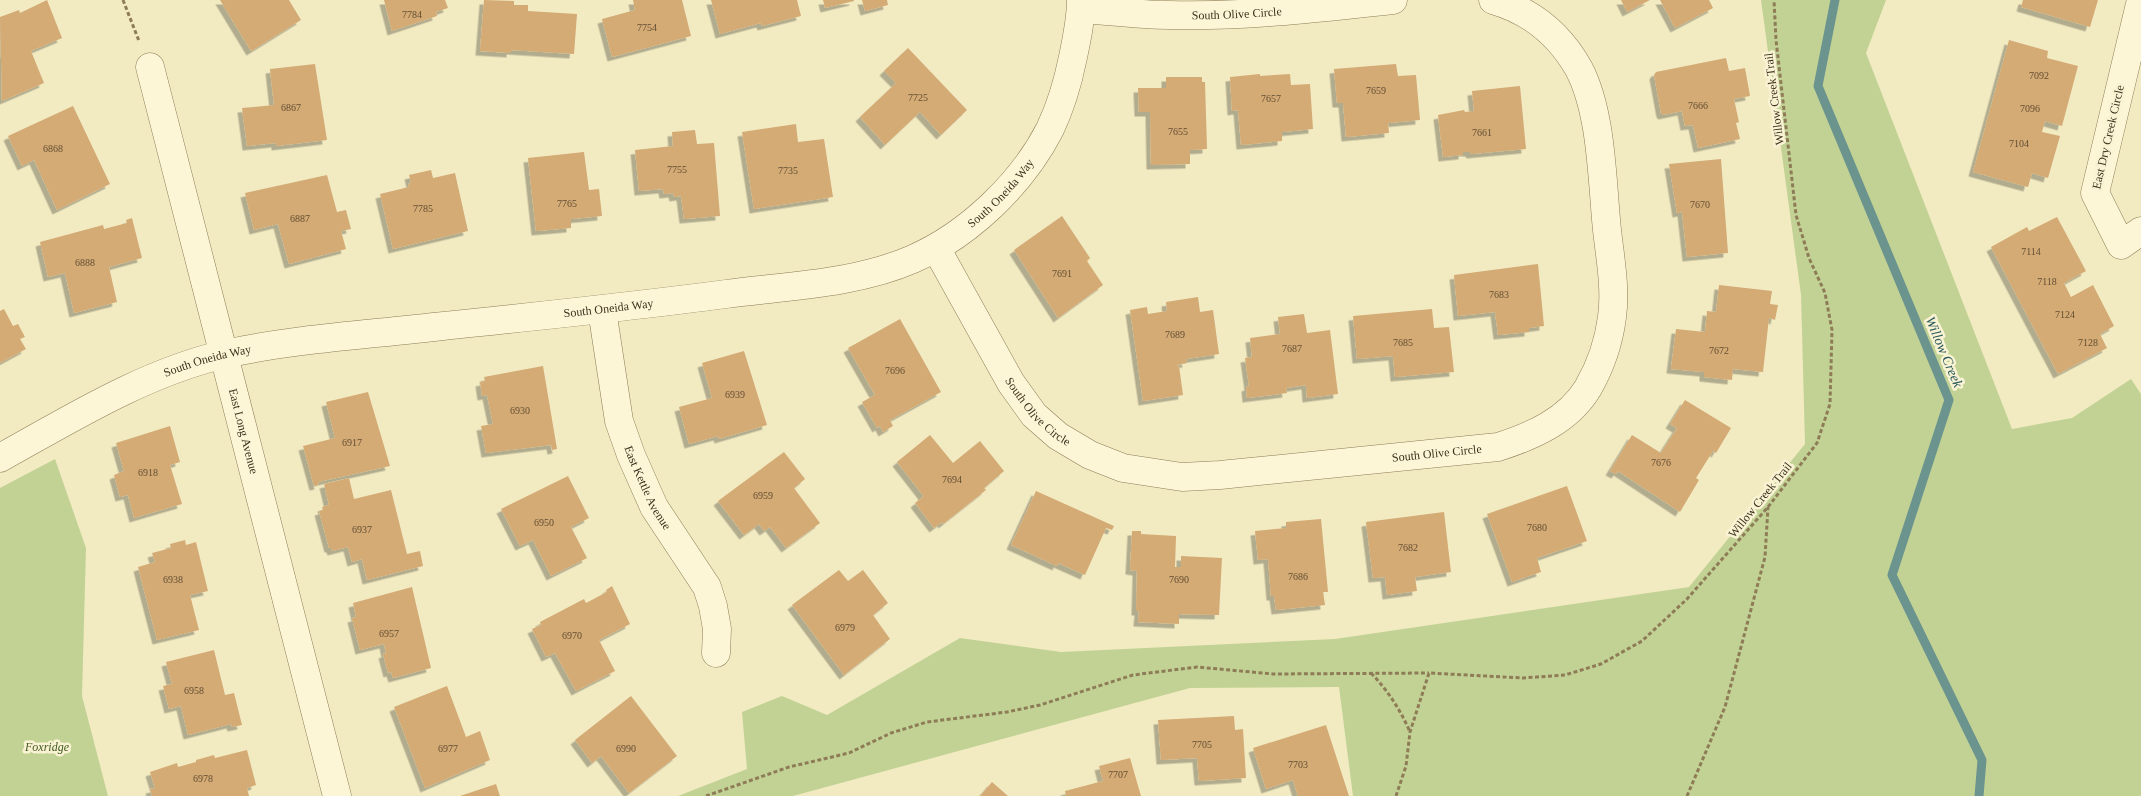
<svg xmlns="http://www.w3.org/2000/svg" width="2141" height="796" viewBox="0 0 2141 796" font-family="'Times New Roman',serif">
<style>
.green{fill:#c2d295}
.lines{fill:none;stroke-linecap:round;stroke-linejoin:round}
.stream{stroke:#6b948f;stroke-width:9}
.building{fill:#d4aa75;filter:url(#shadow)}
.minor-casing{stroke:#8e7c57;stroke-width:29}
.path{stroke:#8e7c57;stroke-width:3;stroke-dasharray:4 2.5;stroke-linecap:butt}
.minor{stroke:#fcf6d7;stroke-width:28}
.labels{text-anchor:middle;dominant-baseline:central;stroke-width:5;stroke-linejoin:round;paint-order:stroke}
.number-label{font-size:10px;fill:#634f33}
.street-label{font-size:12px;fill:#3d311d;stroke:#f9f3d3}
.park-label{font-size:12px;font-style:italic;fill:#445b21;stroke:#f9f3d3}
.water-label{font-size:14px;font-style:italic;fill:#2b5a5e;stroke:#f9f3d3}
</style>
<defs>
<filter id="shadow"><feDropShadow dx="-4.5" dy="4.5" stdDeviation="0" flood-color="#0004"/></filter>
</defs>
<rect width="100%" height="100%" fill="#f2ebc2"/>
<path class="green" d="M1761 0H1886L1866 53 2012 429 2072 418 2131 379 2141 394V796H1353L1339 687 1190 688 793 796H678L747 769 742 712 782 696 827 715 960 638 1061 652 1335 639 1689 587 1805 444 1801 295Z
M55 459 86 548 82 696 108 796H0V488Z"/>
<g class="lines">
<path class="stream" d="M1835 0 1818 86 1949 400 1892 575 1982 760 1979 796"/>
</g>
<path class="building" d="M47 0 62 38 31 51 44 83 2 101 0 17 19 10 20 13Z
M220 0H289L301 20 251 51Z
M384 0H445L448 8 436 12 437 16 392 31Z
M484 0 514 1V5H528V11L577 14 574 54 511 50V53L480 51Z
M633 0H682L691 36 612 57 602 19 635 10Z
M711 0H797L801 16 762 26 761 23 720 34Z
M823 0H854V1L825 8Z
M862 0H887L888 5 865 11Z
M1621 0H1650L1627 12Z
M1660 0H1709L1713 8 1675 28Z
M2023 0H2098L2090 27 2021 7Z
M2009 40 2048 51 2047 58 2078 66 2062 126 2045 121 2042 132 2060 136 2048 178 2032 173 2028 187 1973 172Z
M908 48 967 110 941 135 920 112 885 145 860 117 896 83 884 71Z
M1726 58 1729 71 1745 68 1750 96 1734 99 1739 122 1736 123 1740 139 1698 148 1693 125 1685 126 1682 111 1663 115 1661 113 1654 75 1656 72Z
M315 64 327 140 276 146V143L247 146 242 108 274 105 270 69Z
M1396 64 1398 76 1416 75 1420 120 1388 123 1389 133 1346 137 1343 103H1337L1334 69Z
M1260 74V76L1290 74 1291 85 1310 84 1313 129 1282 132V141L1241 145 1238 110 1232 111 1230 77Z
M1166 77H1202V82H1205L1207 149 1190 150V164L1151 165 1150 112H1139L1138 88H1166Z
M1520 86 1526 149 1471 154 1470 152H1463V155L1443 157 1438 115 1464 110 1465 112 1474 111 1472 91Z
M73 106 110 184 57 210 34 160 22 166 8 136Z
M796 124 798 142 824 139 833 197 754 209 742 132Z
M695 130 697 144 714 143 720 216 684 219 681 196 674 197 673 193 664 194 663 189 639 191 635 150 673 146 672 132Z
M584 152 589 190 599 189 602 216 571 219V228L536 231 528 158Z
M1721 159 1728 253 1687 257 1682 212 1677 213 1669 164Z
M431 170 433 178 455 173 468 231 393 249 380 194 409 187 408 184 411 183 409 175Z
M327 175 337 212 346 210 351 229 341 231 346 249 289 264 278 224 254 230 245 193Z
M1062 216 1090 258 1087 261 1103 285 1058 318 1014 250Z
M2057 217 2086 271 2064 283 2071 297 2093 285 2114 326 2100 334 2107 348 2058 374 1991 247 2027 227 2029 231Z
M132 218 142 258 109 267 117 302 74 313 65 273 48 277 40 242 103 225 104 229 127 223 126 220Z
M1538 264 1544 326 1529 328V332L1498 335 1495 312 1458 316 1454 275Z
M1719 285 1772 291 1770 304 1778 305 1775 320 1769 318 1763 372 1733 369 1732 380 1704 377V372L1671 369 1676 329 1705 332 1707 311 1716 312Z
M1198 297 1200 312 1213 310 1219 354 1186 359 1187 363 1176 365 1179 366 1183 395 1143 401 1130 310 1147 307 1148 314 1167 311 1166 302Z
M4 309 13 326 18 324 25 337 20 339 26 349 0 363V311Z
M1432 309 1434 328 1449 327 1454 372 1395 377 1393 356 1357 359 1353 316Z
M1304 314 1307 333 1330 330 1338 394 1307 398 1306 385 1286 388 1287 393 1247 398 1246 387 1249 386 1245 358 1252 357 1250 338 1280 334 1278 317Z
M900 319 941 392 890 420 893 426 883 432 880 426 877 428 862 402 875 395 848 348Z
M744 351 767 425 719 439 718 436 689 444 679 407 712 398 702 363Z
M543 366 557 449 552 450 551 445 486 453 481 426 493 424 487 395 482 396 480 382 485 381 484 377Z
M368 392 390 466 318 482 319 485 314 486 303 446 335 438 326 402Z
M1685 400 1731 428 1716 453 1713 451 1696 478 1699 480 1680 512 1618 471 1616 474 1610 471 1632 435 1661 453 1677 428 1670 424Z
M170 426 180 462 170 465 182 504 134 518 128 495 120 497 114 475 124 471 116 443Z
M930 435 953 463 980 441 1004 471 984 488 986 490 943 524 942 522 934 528 915 503 923 497 922 494 897 462Z
M784 452 805 479 794 488 820 523 786 548 770 527 764 531 759 524 744 535 718 501Z
M568 476 589 518 571 527 587 558 551 576 533 540 520 546 501 509Z
M349 478 354 499 391 490 407 554 420 551 423 566 367 580 362 559 352 562 348 547 332 551 331 548H329L319 511 323 510 322 507 329 505 324 484Z
M1567 486 1587 541 1537 558 1541 572 1512 582 1487 514Z
M1036 491 1114 526 1112 530 1106 528 1085 575 1058 563 1057 566 1011 545Z
M1444 512 1451 572 1415 577 1417 591 1387 595 1385 577 1373 578 1366 522Z
M1321 519 1328 592H1323L1325 605 1276 610 1274 596H1271L1268 559 1258 560 1255 531 1286 528V522Z
M1132 531H1141V534L1176 536 1175 567H1181V556L1222 558 1219 615 1179 614V624L1138 622 1139 611H1136L1137 571 1130 570Z
M185 540 186 545 196 542 208 591 190 595 199 630 157 640 138 567 155 562 152 553 171 548 170 544Z
M839 570 848 581 863 570 888 603 873 615 890 639 844 675 792 605Z
M612 586 630 624 599 640 615 671 576 691 555 653 546 657 532 629 541 625 540 622 584 599 586 603 607 592 606 590Z
M412 587 431 668 393 678 391 672 388 673 383 654 386 653 384 644 360 650 352 618 356 617 353 603Z
M214 650 225 695 234 693 242 725 232 727 231 724 188 735 181 706 169 709 163 686 172 684 166 662Z
M447 686 466 737 480 731 490 760 425 788 394 707Z
M631 696 677 756 629 793 601 756 592 763 575 740Z
M1234 716 1235 730 1243 729 1246 778 1199 781 1197 758 1161 760 1158 720Z
M1326 725 1349 796H1298L1293 780 1266 789 1253 748Z
M247 750 256 785 247 788 249 796H152L150 789 155 788 150 772 177 763 178 767 196 762V760L214 755 215 758Z
M1130 758 1141 796H1066L1065 791 1103 781 1099 766Z
M992 782 1008 796H980Z
M496 784 500 796H460Z"/>
<g class="lines">
<defs>
<g id="minor">
<path d="M2141 0 2095 193 2121 245 2141 231"/>
<path id="s1" d="M1081 9C1110 11 1140 15 1169 15 1244 17 1319 8 1393 0"/>
<path id="s2" d="M150 67 337 796"/>
<path id="s3" d="M936 248 1011 383 1034 415 1058 436 1090 455 1123 468 1182 477 1220 475 1498 447C1532 436 1568 421 1588 388 1600 367 1609 341 1612 317 1616 289 1610 257 1607 230 1602 181 1602 113 1579 69 1560 35 1531 11 1493 0"/>
<path id="s4" d="M602 310 619 421 631 455 654 507 707 587 713 606 717 629 716 653"/>
<path id="s5" d="M0 458C72 418 144 373 225 354 294 339 364 335 434 327 531 317 628 307 726 294 787 286 856 284 913 259 968 235 1022 184 1050 129 1061 106 1068 82 1073 57 1077 38 1081 19 1081 0"/>
</g>
</defs>
<use href="#minor" class="minor-casing"/>
<path class="path" d="M123 0 139 41
M1371 673C1388 691 1400 709 1410 732
M706 796 789 767 849 753 891 733 927 722 1007 712 1040 705 1133 675 1197 667 1273 674 1429 673
M1396 796 1406 766 1410 732 1429 673 1523 678 1565 675 1601 664 1642 641 1687 599 1768 507 1817 443 1830 404 1832 330 1825 293 1809 258 1796 215 1776 40 1774 0
M1687 796 1725 707 1765 557 1768 507"/>
<use href="#minor" class="minor"/>
</g>
<g class="labels">
<g class="number-label">
<text x="412" y="14">7784</text>
<text x="647" y="27">7754</text>
<text x="2039" y="75">7092</text>
<text x="1376" y="90">7659</text>
<text x="918" y="97">7725</text>
<text x="1271" y="98">7657</text>
<text x="1698" y="105">7666</text>
<text x="291" y="107">6867</text>
<text x="2030" y="108">7096</text>
<text x="1178" y="131">7655</text>
<text x="1482" y="132">7661</text>
<text x="2019" y="143">7104</text>
<text x="53" y="148">6868</text>
<text x="677" y="169">7755</text>
<text x="788" y="170">7735</text>
<text x="567" y="203">7765</text>
<text x="1700" y="204">7670</text>
<text x="423" y="208">7785</text>
<text x="300" y="218">6887</text>
<text x="2031" y="251">7114</text>
<text x="85" y="262">6888</text>
<text x="1062" y="273">7691</text>
<text x="2047" y="281">7118</text>
<text x="1499" y="294">7683</text>
<text x="2065" y="314">7124</text>
<text x="1175" y="334">7689</text>
<text x="1403" y="342">7685</text>
<text x="2088" y="342">7128</text>
<text x="1292" y="348">7687</text>
<text x="1719" y="350">7672</text>
<text x="895" y="370">7696</text>
<text x="735" y="394">6939</text>
<text x="520" y="410">6930</text>
<text x="352" y="442">6917</text>
<text x="1661" y="462">7676</text>
<text x="148" y="472">6918</text>
<text x="952" y="479">7694</text>
<text x="763" y="495">6959</text>
<text x="544" y="522">6950</text>
<text x="1537" y="527">7680</text>
<text x="362" y="529">6937</text>
<text x="1408" y="547">7682</text>
<text x="1298" y="576">7686</text>
<text x="173" y="579">6938</text>
<text x="1179" y="579">7690</text>
<text x="845" y="627">6979</text>
<text x="389" y="633">6957</text>
<text x="572" y="635">6970</text>
<text x="194" y="690">6958</text>
<text x="1202" y="744">7705</text>
<text x="448" y="748">6977</text>
<text x="626" y="748">6990</text>
<text x="1298" y="764">7703</text>
<text x="1118" y="774">7707</text>
<text x="203" y="778">6978</text>
</g>
<g class="street-label">
<text stroke="none"><textPath href="#s1" startOffset="156">South Olive Circle</textPath></text>
<text transform="translate(1774 99) rotate(-97)">Willow Creek Trail</text>
<text transform="translate(2108 137) rotate(-77)">East Dry Creek Circle</text>
<text stroke="none"><textPath href="#s5" startOffset="1055">South Oneida Way</textPath></text>
<text stroke="none"><textPath href="#s5" startOffset="635">South Oneida Way</textPath></text>
<text stroke="none"><textPath href="#s5" startOffset="230">South Oneida Way</textPath></text>
<text stroke="none"><textPath href="#s3" startOffset="194">South Olive Circle</textPath></text>
<text stroke="none"><textPath href="#s2" startOffset="376">East Long Avenue</textPath></text>
<text stroke="none"><textPath href="#s3" startOffset="614">South Olive Circle</textPath></text>
<text stroke="none"><textPath href="#s4" startOffset="185">East Kettle Avenue</textPath></text>
<text transform="translate(1760 500) rotate(-51)">Willow Creek Trail</text>
</g>
<g class="park-label">
<text x="47" y="747">Foxridge</text>
</g>
<g class="water-label">
<text transform="translate(1944 352) rotate(67)">Willow Creek</text>
</g>
</g>
</svg>
